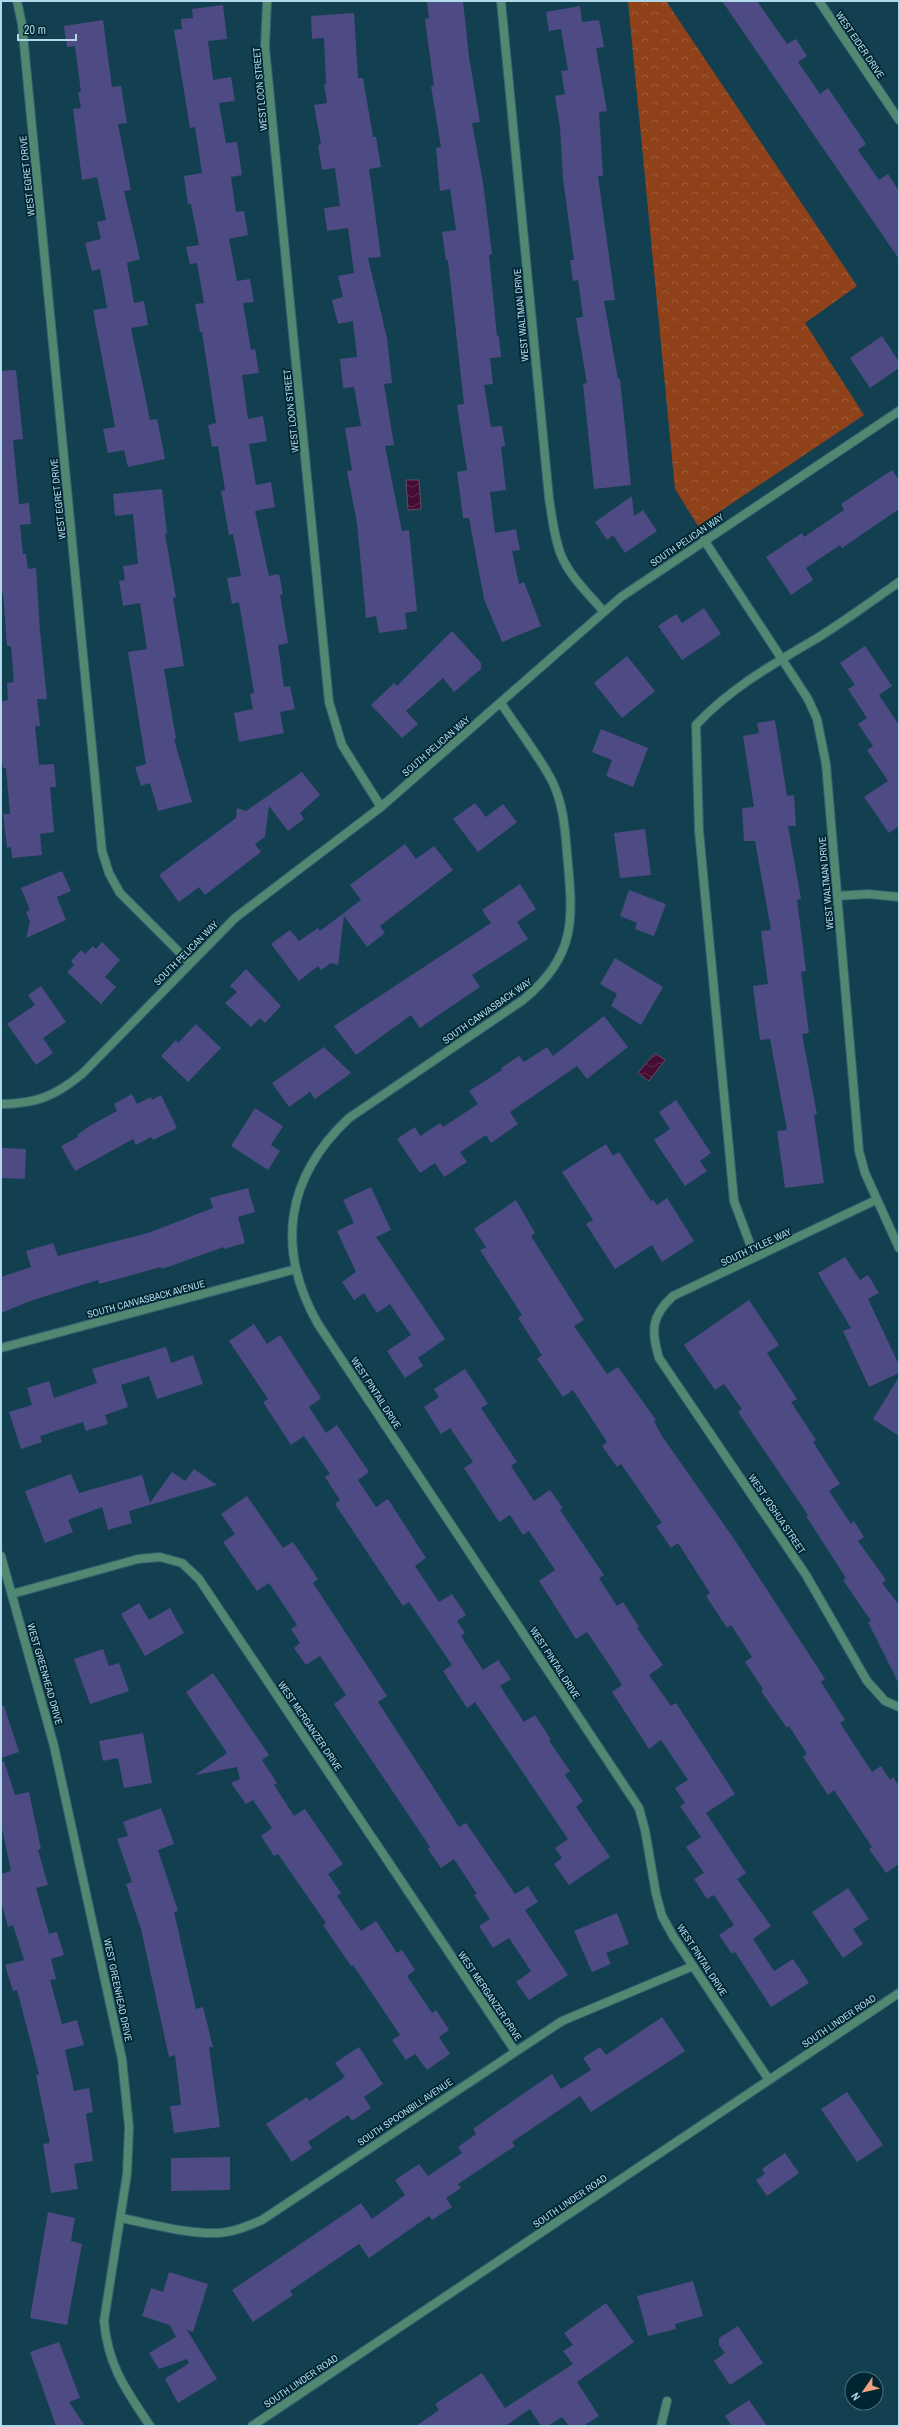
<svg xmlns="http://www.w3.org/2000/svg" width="900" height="2427" viewBox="0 0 900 2427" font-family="'Archivo Narrow',sans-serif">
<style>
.park{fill:url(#park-crowns)}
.water{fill:url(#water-waves);stroke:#654a68}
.building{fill:#4e4a83}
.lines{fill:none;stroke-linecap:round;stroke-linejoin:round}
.service-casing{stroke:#335f6f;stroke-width:10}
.minor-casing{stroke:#335f6f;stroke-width:10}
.tertiary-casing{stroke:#335f6f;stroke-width:10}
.service{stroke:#518871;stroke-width:8}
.minor{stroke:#518871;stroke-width:8}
.tertiary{stroke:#518871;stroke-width:8}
.labels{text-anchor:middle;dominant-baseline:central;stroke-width:3.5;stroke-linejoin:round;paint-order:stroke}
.street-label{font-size:10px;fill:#b2d9e9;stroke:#012632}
</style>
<defs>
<pattern id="park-crowns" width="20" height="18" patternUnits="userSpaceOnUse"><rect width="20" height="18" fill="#8f421a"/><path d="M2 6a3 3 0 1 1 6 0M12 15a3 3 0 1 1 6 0" fill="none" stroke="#9c5d3b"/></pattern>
<pattern id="water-waves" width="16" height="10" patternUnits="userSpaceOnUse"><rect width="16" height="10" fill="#440d31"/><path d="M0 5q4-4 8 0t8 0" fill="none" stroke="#5d304f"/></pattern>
</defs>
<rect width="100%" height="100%" fill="#134050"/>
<path class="park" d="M628 1H666L857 286 805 323 864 415 698 526 675 489Z"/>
<path class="water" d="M419 480 421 509 408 510 406 480Z
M655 1053 665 1060 649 1081 638 1073Z"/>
<path class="building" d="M427 1H463L469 57 480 122 472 123 483 183 492 254 489 255 497 336H499L501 357 490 358 493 384 484 385 491 427 502 426 505 446 501 447 506 490 490 492 495 533 516 529 520 550 512 551 519 584 524 582 541 626 502 642 484 599 469 518H463L457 472 467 470 457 405 464 404 448 260 446 261 442 232 456 230 450 189 440 191 436 148 441 147 431 86H434L425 19 429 18Z
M722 1H757L787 44 796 39 807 56 798 62 820 94 828 88 866 144 858 150 879 180 888 174 899 191V259Z
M223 5 227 39 208 41 213 80 231 77 235 101 219 103 226 143 237 142 242 175 231 177 236 212 244 211 248 235 229 239 237 281 250 279 254 302 243 303 251 350 255 349 259 373 242 375 248 419 263 416 267 441 249 444 256 485 271 482 275 507 255 511 269 576 279 574 283 594 280 595 288 643 278 645 284 687 290 686 295 709 280 712 284 733 239 742 234 713 253 709 250 694 254 693 239 602 232 604 227 578 241 576 233 534 229 535 221 491 225 490 218 446 212 447 208 425 216 423 202 332H200L195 304 204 303 197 263 190 264 186 247 199 245 191 204H188L184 176 202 173 195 127 190 128 174 30 182 29 181 19 193 18 192 9Z
M580 6 582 22 599 20 604 47 596 48 607 111 599 112 603 176H598L615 300 604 301 618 379H620L631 485 594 489 583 384 587 383 576 318 583 317 578 280 573 281 570 260H574L563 178 560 127 555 96 565 94 561 71 568 70 561 29 549 31 546 12Z
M354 13 358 78H363L373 137H376L381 167 369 169 381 257 368 258 387 338 392 383 384 384 394 445 385 446 402 531 409 530 417 611 405 613 407 629 379 633 376 616 366 618 357 523 347 471 352 470 345 428 361 426 354 387 343 388 340 359 357 357 353 321 338 324 332 300 343 297 338 276 354 273 348 228 327 231 324 208 340 206 335 168 322 170 318 145 321 144 314 105 327 103 324 84H326L324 38 312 39 311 16Z
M103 20 112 87 121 86 127 123 118 124 131 190 124 191 140 259 127 263 134 303 144 301 148 325 131 328 150 420 157 419 165 459 128 467 124 450 108 453 103 429 115 427 93 310 107 308 100 269 92 271 85 243 101 239 97 222 106 220 97 177 82 180 73 109 81 108 78 92H81L75 46 67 47 64 26Z
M882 336 899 362V368L870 388 850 358Z
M16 370 23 439 13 440 19 504 29 503 31 524 20 525 23 554H26L28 569 36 568 40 632 47 699H37L40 726H35L39 765 54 764 56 787H50L54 832 40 834 42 855 12 858 11 847 7 848 3 814H10L6 768H3L1 755V701L8 700 7 683 14 682 11 646H7L3 593H1V371Z
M892 470 899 480V509L842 548 840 545 806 568 813 580 791 595 766 557 802 533 804 537 844 510 841 504Z
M162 489 167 534H165L176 597 173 598 184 666 164 669 176 739H174L192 802 158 811 150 783 141 786 135 767 146 764 128 652 147 649 140 603 123 606 119 581 125 580 123 566 138 564 133 514 115 516 113 494Z
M632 496 634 516 643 510 657 531 625 553 613 535 607 540 595 522Z
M704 608 721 634 682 660 658 626 676 614 682 623Z
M452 631 481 663V669L454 692 443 678 406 711 418 724 402 738 371 705 394 683 397 686Z
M865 646 892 686 879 695 899 725V826L889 833 864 797 888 781 867 750 873 746 858 724 867 718 848 689 855 685 840 663Z
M627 656 655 691 622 718 594 683Z
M775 720 787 796 794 795 796 826H788L801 899 797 900 806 971 801 972 809 1033 802 1034 817 1114 814 1115 824 1183 785 1188 777 1131 787 1130 770 1039 760 1040 753 986 768 984 761 931 771 930 755 841H744L742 808 754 807 743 736 759 733 757 723Z
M601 729 648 748 633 787 606 776 612 760 592 752Z
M302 772 320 795 300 813 304 819 288 831 269 806 265 837 255 844 261 852 205 895 199 887 179 902 159 875 236 818 237 808 246 811Z
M475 803 486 817 503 804 517 822 478 852 453 819Z
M645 829 651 875 620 878 614 833Z
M405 844 416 859 434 846 453 870 380 926 385 933 367 947 344 916 338 965 331 963 321 970 318 966 299 981 271 944 290 930 299 941 318 928 320 931 361 900 350 885Z
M62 871 71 891 57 897 66 920 26 938 30 922 26 912 30 910 21 888Z
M520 884 536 909 517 922 528 939 472 975 480 987 440 1014 420 1028 411 1015 356 1055 334 1026 491 923 482 910Z
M629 890 666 904 654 936 635 929 637 923 620 916Z
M102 942 120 960 105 977 116 987 101 1004 67 972 74 965 71 961 81 950 85 954 93 946 96 949Z
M615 958 663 987 641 1025 611 1006 617 994 600 984Z
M246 969 281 1006 265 1023 260 1018 251 1027 225 1003 237 992 230 986Z
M41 986 66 1022 43 1038 53 1053 36 1065 7 1024 35 1005 28 995Z
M604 1016 628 1047 587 1079 577 1066 510 1112 518 1124 491 1143 486 1135 460 1152 467 1162 444 1177 435 1163 420 1173 397 1139 415 1127 420 1136 440 1123 443 1127 478 1104 469 1091 502 1070 501 1068 519 1056 524 1062 547 1047 553 1056Z
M196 1024 221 1048 188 1082 161 1056 176 1040 178 1043Z
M324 1047 351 1073 315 1099 310 1092 289 1107 272 1083Z
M132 1094 137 1104 151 1097 152 1100 161 1095 177 1128 153 1140 151 1137 136 1145 133 1139 75 1171 61 1146 78 1137 77 1135 88 1127 117 1111 114 1104Z
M676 1100 711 1153 700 1161 707 1171 685 1186 654 1140 670 1129 659 1112Z
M255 1108 283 1126 271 1145 280 1151 268 1170 231 1146Z
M606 1144 613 1156 619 1152 651 1201 653 1200 657 1205 667 1198 694 1241 662 1262 652 1245 615 1269 586 1224 593 1220 562 1172Z
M1 1148 26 1149 25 1179 1 1178Z
M371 1187 391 1230 376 1237 445 1339 418 1358 423 1366 405 1378 387 1351 411 1335 390 1304 377 1313 364 1293 354 1300 342 1282 356 1272 337 1231 354 1223 343 1200Z
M248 1188 255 1212 238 1217 245 1243 224 1249V1247L162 1269 161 1267 99 1284 98 1280 30 1301 1 1313V1277L31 1267 26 1251 53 1243 58 1256 148 1233 213 1208 210 1198Z
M516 1200 535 1233 531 1236 584 1320 574 1326 607 1374 618 1367 656 1420 654 1421 662 1436 734 1539 825 1679 821 1682 845 1720 840 1723 872 1772 881 1766 890 1780 893 1777 899 1786V1864L886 1873 869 1849 872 1847 834 1790 828 1795 803 1757 807 1754 789 1726 787 1728 761 1691 763 1689 745 1662 752 1657 731 1625 727 1628 706 1596 710 1593 678 1543 671 1548 656 1526 662 1523 621 1464 617 1467 602 1446 607 1442 573 1390 563 1397 537 1359 542 1355 518 1318 522 1315 480 1250 486 1247 474 1229Z
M845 1257 860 1280 868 1275 879 1293 868 1299 899 1365V1373L869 1387 843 1331 851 1328 818 1273Z
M749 1300 779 1345 767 1353 797 1399 791 1402 816 1440 813 1442 840 1484 829 1491 851 1524 854 1521 864 1537 858 1541 886 1580 882 1583 899 1605V1684L868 1622 871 1621 843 1580 846 1578 806 1516 808 1515 738 1412 742 1409 724 1384 715 1390 684 1345Z
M254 1324 267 1344 280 1335 321 1398 309 1407 326 1433 337 1425 369 1472 358 1480 376 1507 388 1499 426 1558 415 1566 439 1602 452 1594 466 1615 457 1621 465 1633 461 1636 483 1670 498 1660 511 1679 500 1686 524 1722 535 1715 551 1740 549 1741 570 1771 565 1775 583 1801 576 1807 610 1857 569 1885 554 1864 562 1858 555 1848 568 1839 475 1702 467 1708 443 1671 452 1665 409 1602 403 1606 335 1504 340 1500 325 1477 330 1474 304 1436 291 1445 263 1402 268 1399 229 1341Z
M166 1347 171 1363 193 1355 203 1384 157 1399 149 1376 121 1385 128 1407 105 1415 108 1424 86 1431 83 1422 40 1436 42 1442 21 1449 9 1412 32 1405 27 1388 49 1381 54 1398 97 1383 92 1369Z
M465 1369 488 1404 481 1408 517 1462 511 1466 534 1501 550 1490 563 1508 560 1510 604 1575 599 1578 617 1606 623 1602 639 1627 637 1628 663 1665 649 1675 671 1706 676 1703 735 1794 706 1813 746 1873 737 1879 771 1926 753 1939 774 1971 793 1959 809 1983 771 2007 735 1952 732 1954 719 1935 734 1925 714 1895 707 1899 694 1879 704 1873 686 1847 701 1837 680 1806 685 1803 675 1788 688 1780 661 1740 649 1749 612 1692 622 1685 610 1666 587 1632 576 1639 539 1581 555 1570 529 1531 523 1535 510 1515 499 1522 464 1468 473 1462 450 1428 441 1434 424 1407 439 1397 434 1389Z
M899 1377V1436L873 1419Z
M194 1469 217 1485 129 1511 132 1523 108 1530 102 1507 68 1520 73 1532 45 1543 25 1491 71 1474 79 1493 142 1475 150 1503 172 1472 185 1481Z
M247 1496 283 1548 293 1542 318 1579 313 1583 387 1696 378 1702 459 1827 466 1823 515 1894 528 1886 538 1902 525 1910 568 1975 529 2000 516 1982 531 1971 509 1938 493 1948 479 1926 490 1919 474 1895 477 1894 454 1859 441 1868 428 1849 430 1847 334 1704 346 1695 320 1656 306 1665 294 1648 300 1643 291 1629 297 1625 269 1583 257 1591 223 1542 235 1534 221 1514Z
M139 1603 149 1620 170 1608 184 1633 145 1656 121 1614Z
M103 1649 109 1666 119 1663 129 1691 90 1704 74 1659Z
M213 1673 269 1755 262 1760 277 1783 274 1785 294 1816 305 1809 343 1864 328 1874 341 1893 337 1896 361 1931 376 1921 397 1953 402 1950 415 1970 407 1976 432 2013 436 2010 449 2030 439 2037 450 2054 427 2070 415 2054 406 2060 392 2040 400 2035 353 1965 351 1966 323 1925 326 1923 278 1854 274 1856 261 1836 272 1828 253 1800 246 1804 231 1783 240 1779 237 1767 195 1775 227 1753 186 1692Z
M1 1706H4L19 1752 1 1758Z
M143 1733 152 1783 124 1788 118 1758 103 1761 99 1741Z
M4 1761 15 1795 29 1792 41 1849 38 1850 48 1885 36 1888 49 1934 57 1932 64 1955 51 1959 56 1979 50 1980 62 2024 77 2020 84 2045 65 2050 74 2091 89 2088 93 2112 86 2114 93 2161 74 2164 78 2189 51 2193 43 2144 50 2143 36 2075 39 2074 17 1990 13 1991 5 1965 24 1960 13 1925 8 1927 1 1901V1874L11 1871 1 1824V1762Z
M161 1808 174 1844 158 1850 178 1911 174 1912 196 2009 203 2007 213 2047H209L220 2127 174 2133 170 2106 181 2105 175 2055 169 2057 141 1929 126 1884 132 1882 117 1839 128 1836 123 1822Z
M848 1888 869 1919 853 1929 863 1944 843 1958 812 1912Z
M617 1913 629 1944 606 1953 611 1964 592 1972 574 1931Z
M662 2017 685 2051 591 2112 580 2096 512 2142 515 2146 458 2184 461 2188 446 2198 452 2207 432 2220 429 2216 369 2258 359 2244 290 2291 293 2295 253 2322 232 2290 361 2203 372 2219 405 2195 395 2180 419 2164 428 2176 462 2153 458 2147 476 2134 473 2129 504 2107 552 2074 561 2089 591 2070 583 2058 600 2047 606 2055Z
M359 2047 383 2084 364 2097 371 2108 352 2121 348 2115 308 2142 312 2148 292 2162 266 2124 307 2097 309 2101 345 2077 335 2063Z
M847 2092 883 2145 857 2162 821 2109Z
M785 2153 799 2173 767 2196 756 2180 765 2174 762 2169Z
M230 2157V2190L171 2191V2158Z
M48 2212 75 2218 71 2241 82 2244 67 2325 30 2318Z
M169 2272 208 2284 193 2332 187 2330 217 2379 178 2403 165 2379 189 2363 187 2359 159 2369 149 2353 176 2337 170 2325 142 2316 151 2288 163 2292Z
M693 2281 703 2316 675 2324 676 2329 648 2336 637 2296Z
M606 2303 634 2342 577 2382 599 2416 583 2426H569L562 2417 548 2426H541L530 2409 505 2426H416L439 2410 435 2404 482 2373 505 2408 573 2364 563 2351 573 2345 564 2333Z
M738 2326 763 2363 730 2385 714 2361 725 2353 719 2345V2338Z
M59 2342 80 2398 69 2402 85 2426H56L30 2352Z
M749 2400 767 2426H732L725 2416Z"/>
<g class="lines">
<defs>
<path id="service" d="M750 1244 734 1201 699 831 696 725C730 688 775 663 819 637 846 620 872 601 899 582"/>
<path id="minor" d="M17 1 22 24 102 851 109 873 120 893 190 963
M267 1 265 47 329 702 342 745 381 807
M501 1 549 498C552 517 554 537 561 555 570 577 589 594 604 612
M819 1 899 120
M704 540 808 699 817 719 826 764 859 1151 865 1173 899 1248
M501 703C517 728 537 753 551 779 563 802 565 827 567 853 573 918 578 954 523 1000L349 1118C286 1177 275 1248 318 1324L639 1808 645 1830 656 1894 662 1916 673 1936 769 2080
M837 896 868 894 899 897
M1 1104C36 1104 55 1096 82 1074L235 918 381 807 621 597 899 411
M876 1200 673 1296C651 1316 651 1331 659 1358L806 1575 867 1681 885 1701 899 1707
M1 1348 296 1269
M1 1556 54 1746 122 2059 129 2127 127 2174 104 2321C108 2366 126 2390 150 2426
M12 1594 138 1559 160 1557 182 1563 199 1579 515 2051
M121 2218C152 2224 186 2234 218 2233 234 2232 248 2226 262 2220L562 2021 693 1966
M661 2426 667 2401"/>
<path id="tertiary" d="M252 2426 899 1993"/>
</defs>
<use href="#service" class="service-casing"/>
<use href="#minor" class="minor-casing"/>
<use href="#tertiary" class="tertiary-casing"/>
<use href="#service" class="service"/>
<use href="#minor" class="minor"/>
<use href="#tertiary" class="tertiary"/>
</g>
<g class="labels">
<g class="street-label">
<text transform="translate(860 45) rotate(56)">WEST EIDER DRIVE</text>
<text transform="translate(260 89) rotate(-95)">WEST LOON STREET</text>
<text transform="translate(27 176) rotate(-96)">WEST EGRET DRIVE</text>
<text transform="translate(521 315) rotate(-95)">WEST WALTMAN DRIVE</text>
<text transform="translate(291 411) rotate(-96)">WEST LOON STREET</text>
<text transform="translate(58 499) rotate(-96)">WEST EGRET DRIVE</text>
<text transform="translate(687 540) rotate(-34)">SOUTH PELICAN WAY</text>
<text transform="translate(436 746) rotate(-41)">SOUTH PELICAN WAY</text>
<text transform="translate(826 883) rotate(-95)">WEST WALTMAN DRIVE</text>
<text transform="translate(186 953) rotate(-45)">SOUTH PELICAN WAY</text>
<text transform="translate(487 1011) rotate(-35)">SOUTH CANVASBACK WAY</text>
<text transform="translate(756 1247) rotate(-25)">SOUTH TYLEE WAY</text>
<text transform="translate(146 1299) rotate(-15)">SOUTH CANVASBACK AVENUE</text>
<text transform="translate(376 1393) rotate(57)">WEST PINTAIL DRIVE</text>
<text transform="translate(777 1514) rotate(56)">WEST JOSHUA STREET</text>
<text transform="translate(555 1663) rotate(57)">WEST PINTAIL DRIVE</text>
<text transform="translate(45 1674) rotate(74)">WEST GREENHEAD DRIVE</text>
<text transform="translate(310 1726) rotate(56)">WEST MERGANZER DRIVE</text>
<text transform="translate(702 1960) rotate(57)">WEST PINTAIL DRIVE</text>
<text transform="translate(118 1990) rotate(78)">WEST GREENHEAD DRIVE</text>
<text transform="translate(490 1996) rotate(56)">WEST MERGANZER DRIVE</text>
<text transform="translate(839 2021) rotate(-34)">SOUTH LINDER ROAD</text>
<text transform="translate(405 2112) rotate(-34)">SOUTH SPOONBILL AVENUE</text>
<text transform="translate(570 2201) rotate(-34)">SOUTH LINDER ROAD</text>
<text transform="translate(301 2381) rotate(-34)">SOUTH LINDER ROAD</text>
</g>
</g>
<rect width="900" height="2427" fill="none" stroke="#b2d9e9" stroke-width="4"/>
<g transform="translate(864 2391) rotate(236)"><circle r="19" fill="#012632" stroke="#486e7b"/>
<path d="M0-3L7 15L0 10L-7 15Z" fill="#f1a17d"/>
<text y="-6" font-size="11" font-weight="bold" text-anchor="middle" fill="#b2d9e9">N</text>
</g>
<path d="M18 34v6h58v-6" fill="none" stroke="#b2d9e9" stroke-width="2"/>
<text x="24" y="34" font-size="12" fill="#b2d9e9" stroke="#012632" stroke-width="3" paint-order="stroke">20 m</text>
</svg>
